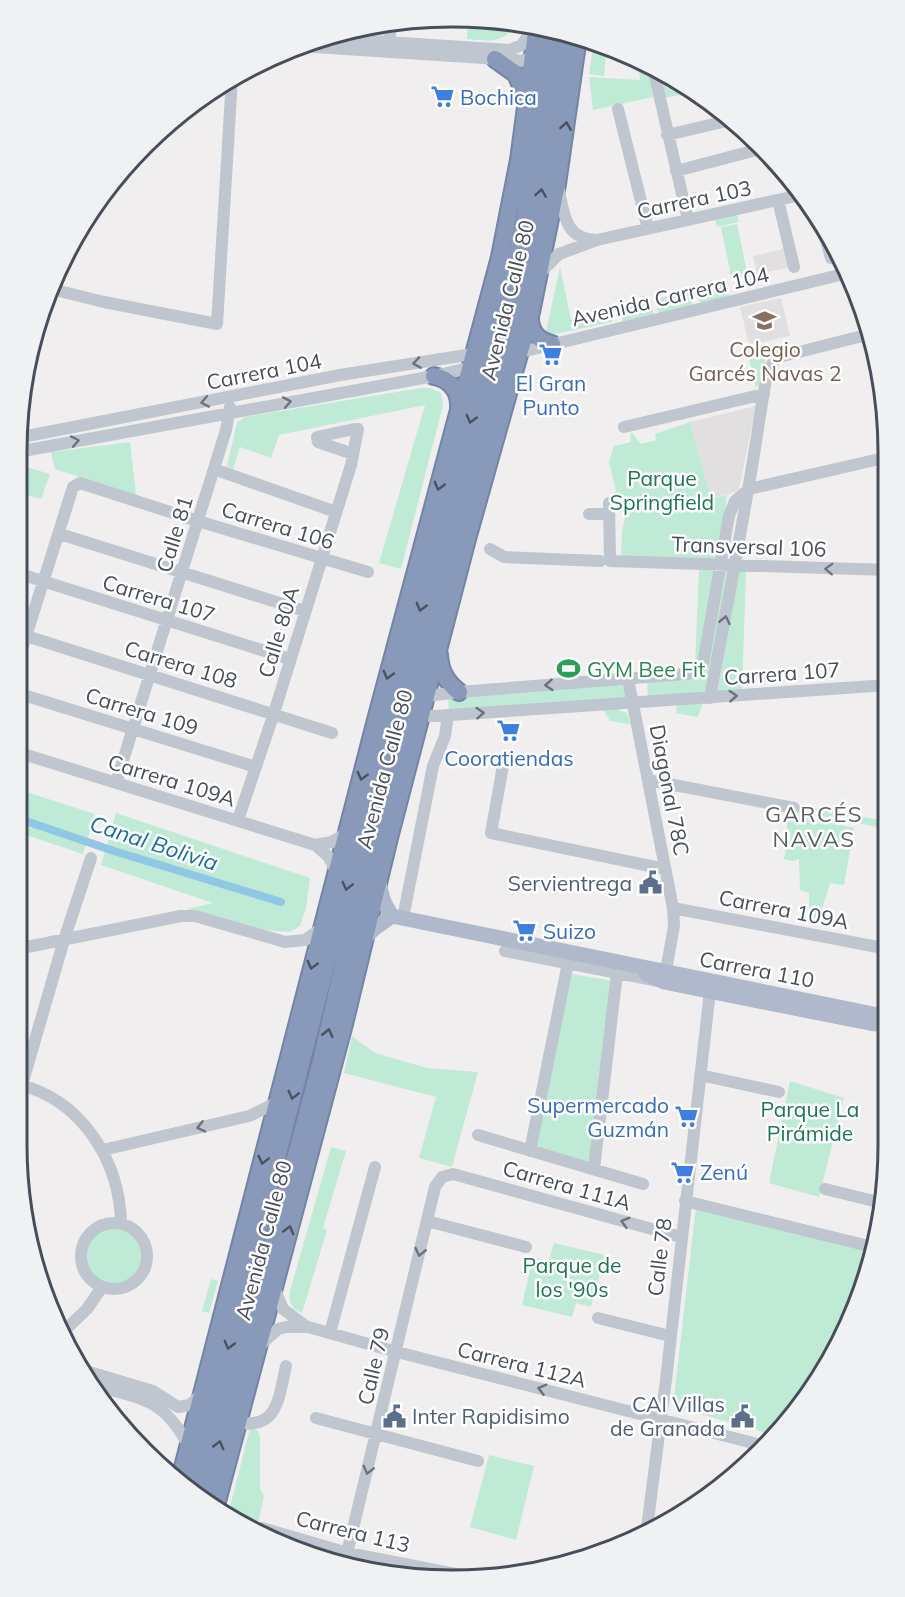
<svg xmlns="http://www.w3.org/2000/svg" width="905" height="1597" viewBox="0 0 905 1597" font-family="Mulish,sans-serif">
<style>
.education{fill:#e1dfdf}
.green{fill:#bfebd6}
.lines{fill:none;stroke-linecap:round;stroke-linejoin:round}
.canal{stroke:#8fc7e5;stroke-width:8}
.highway-casing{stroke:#7484a5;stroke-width:20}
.minor{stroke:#bfc6cf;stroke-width:12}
.major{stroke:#afb9cb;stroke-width:15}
.highway{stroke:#8999b9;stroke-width:16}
.oneway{stroke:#4a525f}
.oneway2{stroke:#6b727d}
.labels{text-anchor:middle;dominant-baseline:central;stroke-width:5;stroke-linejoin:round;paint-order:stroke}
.shop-label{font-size:21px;fill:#366cbe;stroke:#fff;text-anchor:start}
.street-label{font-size:21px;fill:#474e5a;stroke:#fff}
.education-label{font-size:21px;fill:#785e54;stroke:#fff}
.park-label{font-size:21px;fill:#1d7656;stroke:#fff}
.leisure-label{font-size:21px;fill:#27864d;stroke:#fff;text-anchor:start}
.service-label{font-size:21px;fill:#4e5e75;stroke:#fff;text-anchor:end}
.neighbourhood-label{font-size:22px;letter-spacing:1.5px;fill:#5b5d62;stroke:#fff}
.water-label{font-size:22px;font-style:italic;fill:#166e9e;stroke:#fff}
.rim{fill:none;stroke:#474e5a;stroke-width:3}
</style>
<rect width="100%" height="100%" fill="#f0eeee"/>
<path class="education" d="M787 248 791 267 757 274 753 256Z
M781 298 790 336 749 345 740 307Z
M756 406 739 489 735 492 711 498 690 422Z"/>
<path class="green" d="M468 18 516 23C505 44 488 41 467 39Z
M385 23 384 36 342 33 367 25Z
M594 42 607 46 604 76 589 74Z
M643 62 648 65 653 97 593 110 589 77 640 80 638 63Z
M660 72 694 90 695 91 665 98Z
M737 214 739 222 717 227 715 219Z
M737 224 748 277 732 280 721 227Z
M560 267 572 324 611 316 612 322 545 336Z
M726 283 729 296 700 303 697 290Z
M690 292 693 307 659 314 656 299Z
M651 301 654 317 623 324 620 308Z
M766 344 764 385 755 386 747 348Z
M421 388H430L441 393 443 405 401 569 379 563 425 405 279 435 271 458 240 447 233 469 227 466 237 423 245 417Z
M690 422 711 498 727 495 718 560H621L622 532 625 516 620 508 609 462 614 446 631 442 630 434 632 433 641 444 656 440 655 434Z
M130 442 136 495 55 469 51 452Z
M17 464 50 474 41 499 17 492Z
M699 568 715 569 699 666 695 665Z
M722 569 729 570 708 693 648 697 647 681 700 677 706 672Z
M737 571 746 572 742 690 718 691Z
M624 684 627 699 449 712 448 697Z
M701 702 702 705 698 717 676 713 677 705Z
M619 708 620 711 627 713 630 724 610 721 603 709Z
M17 789 95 814 83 854 17 832Z
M805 806 880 820 878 827 805 813 804 817 854 828 844 885 830 883 817 926 809 923 813 912 809 910V893L800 890 799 859 793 861 784 859 790 833 787 829V823L794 815 796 807 803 808Z
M116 813 310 878 306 908 300 926 290 932 262 930 187 909 213 903 101 865Z
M572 974 613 981 591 1159 588 1163 535 1148Z
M352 1036 375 1053 427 1068 478 1072 452 1167 419 1158 436 1097 344 1073Z
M790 1081 844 1098 819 1197 769 1183Z
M331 1147 346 1151 323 1228 327 1230 302 1313C291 1309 289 1303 290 1291Z
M696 1207 872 1250 865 1285 815 1386 770 1434 673 1406Z
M86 1256a28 28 0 1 1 56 0a28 28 0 1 1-56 0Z
M554 1243 605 1255 591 1307 576 1303 572 1317 522 1305 533 1257 549 1261Z
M211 1279 218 1281 209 1313 202 1311Z
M250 1428 257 1430 260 1436V1488L264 1496 257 1528 228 1515Z
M489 1455 534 1466 516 1540 470 1527Z"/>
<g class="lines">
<path class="canal" d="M17 818 114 851 281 902"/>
<defs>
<path id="highway" d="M495 59 516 74 527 99
M530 315C529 330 537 341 552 344
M434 376C450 379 460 391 459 407
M439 655C440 671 446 682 459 692
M180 1479 376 720 500 257 519 160 537 25
M192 1490 352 865 518 249 525 217 550 29
M204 1501 321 1061 353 922 463 499 527 266 540 201 566 33
M215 1509 344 1024 389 838 467 539 531 312 557 184 578 37"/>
</defs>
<use href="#highway" class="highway-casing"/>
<path class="minor" d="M325 38 509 50 522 45 534 26
M299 46 515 60 523 61 538 54
M389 49 391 23
M653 68 688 220
M618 109 648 229
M667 135 731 120
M676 171 764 148
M558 187C564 212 564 239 596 240
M778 200 794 267
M821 223 831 258
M540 273 559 254 597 240 800 195
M51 289 104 302 217 324 232 79
M513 354 848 273
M624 427 764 394
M17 438 340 375 479 353
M17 452 434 376 477 366
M214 469 336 512
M609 503 610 561 888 570
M589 514H609
M60 534 305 611
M490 549 504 557 600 561
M17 573 290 659
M17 633 332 733
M17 665 73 487 80 483 198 521 368 572
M17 693 256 767
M420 697 459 692 697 673 703 664 729 516 735 501 749 489 888 457
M710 698C727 604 746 511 760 416 763 400 765 365 779 357L870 334
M413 715 435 716 888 685
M17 752 315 845 328 856 337 872
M504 760 491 833 665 869
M648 780 794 808
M116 783 226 430 230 407
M238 820 274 713 351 465 358 429H354L317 437 318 442 353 454
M315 845 332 842 347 833
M673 908 888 949
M403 918 433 766 445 736 448 715
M17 949 181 916H195L285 942 305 940 322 928
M505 951 664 982 674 926 673 908 628 679
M700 1075 779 1092
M17 1084C81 1099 120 1160 121 1224
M22 1085 64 940 91 858
M478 1135 643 1184
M103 1150 249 1116 276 1103
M530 1151 568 963
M594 1169 617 973
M825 1189 882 1203
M685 1201 873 1247
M427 1221 526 1247
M81 1256a33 33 0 1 1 66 0a33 33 0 1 1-66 0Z
M274 1287 283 1309 307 1327
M598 1318 670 1336
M64 1331 87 1309 102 1287
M330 1333 375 1167
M259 1346 278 1329 286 1327H308L397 1352 761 1445
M86 1371 153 1391 178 1407 190 1405 202 1393
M93 1385C142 1399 164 1398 189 1447
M316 1418 478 1461
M238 1422C278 1431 279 1396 286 1366
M262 1528 348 1553 471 1577
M647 1528 666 1380 710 991
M344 1566 435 1187 442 1177 453 1174 681 1237"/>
<path class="major" d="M378 881 384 902 392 916
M364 939 374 929 392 916 888 1017
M646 974 664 982 874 1024"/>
<use href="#highway" class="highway"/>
</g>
<defs><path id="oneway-chevron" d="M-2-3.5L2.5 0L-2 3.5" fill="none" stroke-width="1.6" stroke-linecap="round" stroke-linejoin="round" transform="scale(1.5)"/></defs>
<g class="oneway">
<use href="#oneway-chevron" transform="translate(566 126) rotate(-81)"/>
<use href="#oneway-chevron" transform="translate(541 193) rotate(-81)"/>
<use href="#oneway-chevron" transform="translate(471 419) rotate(105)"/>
<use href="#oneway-chevron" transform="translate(439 486) rotate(105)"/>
<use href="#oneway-chevron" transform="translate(421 607) rotate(105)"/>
<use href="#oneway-chevron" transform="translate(388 675) rotate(105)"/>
<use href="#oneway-chevron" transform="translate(362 776) rotate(105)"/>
<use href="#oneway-chevron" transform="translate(347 886) rotate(104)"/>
<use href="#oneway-chevron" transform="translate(312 965) rotate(105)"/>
<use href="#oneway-chevron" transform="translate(328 1033) rotate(-77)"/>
<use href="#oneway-chevron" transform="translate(293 1095) rotate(104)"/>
<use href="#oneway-chevron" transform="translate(263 1160) rotate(104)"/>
<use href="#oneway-chevron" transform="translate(289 1230) rotate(-75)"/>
<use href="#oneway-chevron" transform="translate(229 1345) rotate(105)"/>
<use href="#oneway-chevron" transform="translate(219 1445) rotate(-75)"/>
</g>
<g class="oneway2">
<use href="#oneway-chevron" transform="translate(417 363) rotate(171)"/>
<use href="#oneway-chevron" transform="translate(205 402) rotate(169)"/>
<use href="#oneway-chevron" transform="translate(287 402) rotate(-11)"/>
<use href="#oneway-chevron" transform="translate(75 441) rotate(-11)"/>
<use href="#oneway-chevron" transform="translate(829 569) rotate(-178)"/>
<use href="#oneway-chevron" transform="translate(725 620) rotate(-79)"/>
<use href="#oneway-chevron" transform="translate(549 685) rotate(176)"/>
<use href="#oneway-chevron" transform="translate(733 696) rotate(-4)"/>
<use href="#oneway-chevron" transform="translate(480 713) rotate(-4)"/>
<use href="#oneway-chevron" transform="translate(201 1127) rotate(167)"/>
<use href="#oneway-chevron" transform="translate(625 1222) rotate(-164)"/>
<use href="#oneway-chevron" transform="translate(420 1252) rotate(103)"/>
<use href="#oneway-chevron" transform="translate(542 1389) rotate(-165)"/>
<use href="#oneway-chevron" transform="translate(368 1470) rotate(104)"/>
</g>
<defs>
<symbol id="supermarket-bare" viewBox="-9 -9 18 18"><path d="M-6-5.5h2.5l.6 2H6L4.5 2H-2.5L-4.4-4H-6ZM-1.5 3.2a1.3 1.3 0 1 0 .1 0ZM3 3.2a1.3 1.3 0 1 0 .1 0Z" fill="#3f7fe0" stroke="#fff" stroke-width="2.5" paint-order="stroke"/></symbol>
<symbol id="school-bare" viewBox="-9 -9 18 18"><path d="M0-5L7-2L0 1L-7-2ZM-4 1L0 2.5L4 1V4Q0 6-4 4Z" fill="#8d6e63" stroke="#fff" stroke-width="2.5" paint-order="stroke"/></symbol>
<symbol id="stadium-bare" viewBox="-9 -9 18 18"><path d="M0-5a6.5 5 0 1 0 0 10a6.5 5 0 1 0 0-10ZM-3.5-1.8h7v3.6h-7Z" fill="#2e9e5b" stroke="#fff" stroke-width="2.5" paint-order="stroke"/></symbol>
<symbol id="civic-bare" viewBox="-9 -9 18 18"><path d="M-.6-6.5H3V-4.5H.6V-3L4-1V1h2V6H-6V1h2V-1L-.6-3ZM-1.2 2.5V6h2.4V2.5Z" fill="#5c6f8a" stroke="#fff" stroke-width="2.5" paint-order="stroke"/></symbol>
</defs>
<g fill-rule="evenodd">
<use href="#supermarket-bare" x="426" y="80" width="33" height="33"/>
<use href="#school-bare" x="748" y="304" width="33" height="33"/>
<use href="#supermarket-bare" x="534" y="338" width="33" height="33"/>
<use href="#stadium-bare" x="552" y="652" width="33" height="33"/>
<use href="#supermarket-bare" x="492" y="714" width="33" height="33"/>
<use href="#civic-bare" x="634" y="866" width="33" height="33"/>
<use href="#supermarket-bare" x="508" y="914" width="33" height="33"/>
<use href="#supermarket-bare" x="670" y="1100" width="33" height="33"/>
<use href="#supermarket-bare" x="666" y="1156" width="33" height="33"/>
<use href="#civic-bare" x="378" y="1400" width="33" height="33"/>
<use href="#civic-bare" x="726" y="1400" width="33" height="33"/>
</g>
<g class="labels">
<g class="shop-label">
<text x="460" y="97">Bochica</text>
<text x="551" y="383" text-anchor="middle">El Gran<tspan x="551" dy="24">Punto</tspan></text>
<text x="509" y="758" text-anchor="middle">Cooratiendas</text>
<text x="543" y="931">Suizo</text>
<text x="669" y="1105" text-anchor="end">Supermercado<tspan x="669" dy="24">Guzmán</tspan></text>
<text x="700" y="1172">Zenú</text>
</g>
<g class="street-label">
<text transform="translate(694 199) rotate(-12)">Carrera 103</text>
<text transform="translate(670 296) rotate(-13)">Avenida Carrera 104</text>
<text transform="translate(507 300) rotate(-76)">Avenida Calle 80</text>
<text transform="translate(264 371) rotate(-11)">Carrera 104</text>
<text transform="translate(278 525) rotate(17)">Carrera 106</text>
<text transform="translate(174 534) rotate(-73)">Calle 81</text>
<text transform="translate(749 546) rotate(2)">Transversal 106</text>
<text transform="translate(159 598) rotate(17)">Carrera 107</text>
<text transform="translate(278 632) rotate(-73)">Calle 80A</text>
<text transform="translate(181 664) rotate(17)">Carrera 108</text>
<text transform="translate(782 673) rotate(-4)">Carrera 107</text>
<text transform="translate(142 711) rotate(17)">Carrera 109</text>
<text transform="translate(384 769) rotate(-75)">Avenida Calle 80</text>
<text transform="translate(172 780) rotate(17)">Carrera 109A</text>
<text transform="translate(670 790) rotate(79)">Diagonal 78C</text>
<text transform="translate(784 909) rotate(11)">Carrera 109A</text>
<text transform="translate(757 969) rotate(11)">Carrera 110</text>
<text transform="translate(567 1185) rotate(16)">Carrera 111A</text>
<text transform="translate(263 1240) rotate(-75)">Avenida Calle 80</text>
<text transform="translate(659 1257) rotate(-83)">Calle 78</text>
<text transform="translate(522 1364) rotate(14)">Carrera 112A</text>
<text transform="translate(373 1366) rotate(-77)">Calle 79</text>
<text transform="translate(353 1531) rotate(14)">Carrera 113</text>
</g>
<g class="education-label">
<text x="765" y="349">Colegio<tspan x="765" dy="24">Garcés Navas 2</tspan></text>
</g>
<g class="park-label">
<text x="662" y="478">Parque<tspan x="662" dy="24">Springfield</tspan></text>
<text x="810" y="1109">Parque La<tspan x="810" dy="24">Pirámide</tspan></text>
<text x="572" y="1265">Parque de<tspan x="572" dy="24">los '90s</tspan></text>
</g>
<g class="leisure-label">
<text x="587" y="669">GYM Bee Fit</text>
</g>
<g class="service-label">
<text x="632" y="883">Servientrega</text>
<text x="725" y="1404">CAI Villas<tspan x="725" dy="24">de Granada</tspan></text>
<text x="412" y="1416" text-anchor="start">Inter Rapidisimo</text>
</g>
<g class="neighbourhood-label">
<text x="814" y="814">GARCÉS<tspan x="814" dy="25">NAVAS</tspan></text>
</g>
<g class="water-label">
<text transform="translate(154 843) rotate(18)">Canal Bolivia</text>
</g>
</g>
<path d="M0 0H905V1597H0ZM452 27H453A425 425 0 0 1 878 452V1145A425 425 0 0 1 453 1570H452A425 425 0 0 1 27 1145V452A425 425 0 0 1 452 27Z" fill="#f0f1f2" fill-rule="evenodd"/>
<path class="rim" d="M452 27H453A425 425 0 0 1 878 452V1145A425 425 0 0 1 453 1570H452A425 425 0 0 1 27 1145V452A425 425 0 0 1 452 27Z"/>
</svg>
